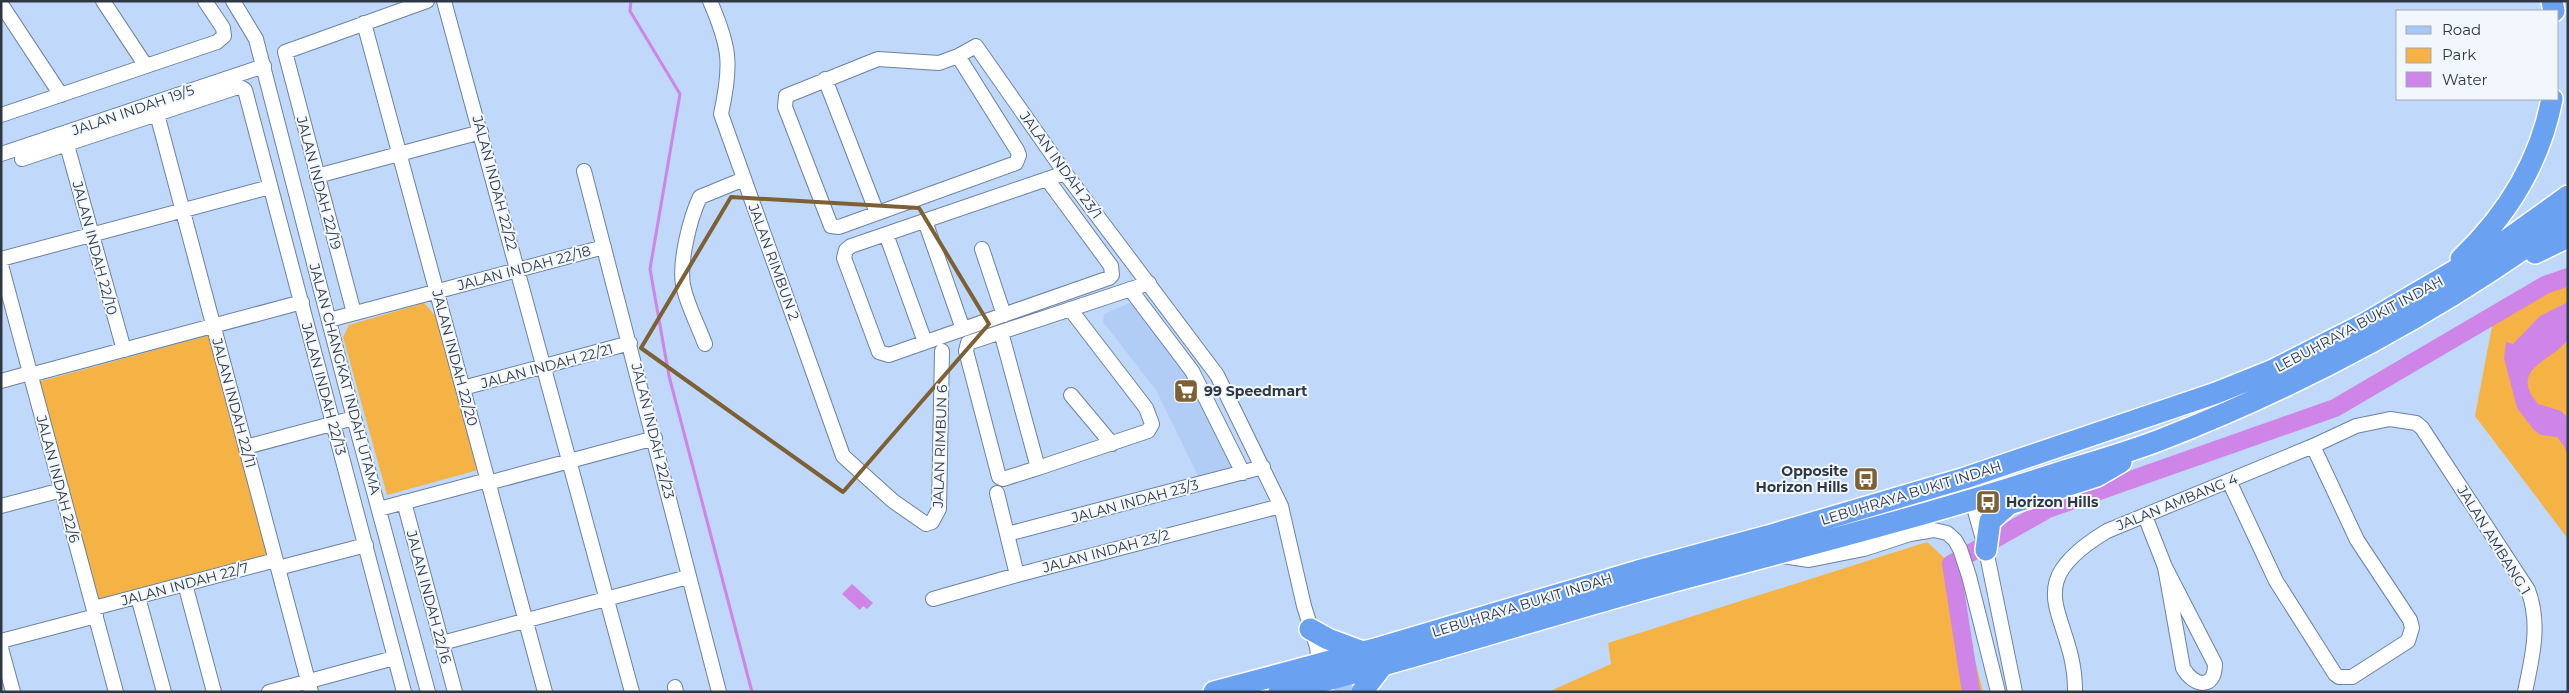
<svg xmlns="http://www.w3.org/2000/svg" width="2569" height="693" viewBox="0 0 2569 693" font-family="Montserrat,sans-serif">
<style>
.built{fill:#b1cdf5}
.green{fill:#f4b344}
.water{fill:#cf84e8}
.lines{fill:none;stroke-linecap:round;stroke-linejoin:round}
.stream{stroke:#cf84e8;stroke-width:3}
.river{stroke:#cf84e8;stroke-width:18}
.minor-casing{stroke:#6c82a1;stroke-width:16}
.major-casing{stroke:#fff;stroke-width:20}
.highway-casing{stroke:#fff;stroke-width:24}
.minor{stroke:#fff;stroke-width:14}
.major{stroke:#a6c7f7;stroke-width:18}
.highway{stroke:#6aa2f1;stroke-width:21}
.marked{fill:none;stroke:#7d6034;stroke-width:4;stroke-linejoin:round}
.labels{text-anchor:middle;dominant-baseline:central;stroke-width:4;stroke-linejoin:round;paint-order:stroke}
.street-label{font-size:14px;fill:#2e3744;stroke:#f2f7fe}
.poi-label{font-size:14px;font-weight:bold;fill:#2e3744;stroke:#f2f7fe;text-anchor:start}
</style>
<rect width="100%" height="100%" fill="#c0d8fa"/>
<path class="built" d="M1134 301 1188 371 1238 471 1200 480 1156 390 1103 322 1104 314Z"/>
<path class="green" d="M2568 277V539L2475 416 2493 321Z
M424 303 438 319 478 470 387 495 343 337 349 325Z
M210 335 271 554 99 601 38 382Z
M1927 542 1951 564 1983 692H1548L1611 664 1608 643Z"/>
<path class="water" d="M2568 302V339C2554 361 2507 368 2538 404L2561 411 2568 418V456L2564 446 2557 437 2541 435 2534 430 2517 408 2504 358 2506 342 2513 344 2540 316Z
M852 584 873 603 867 609 863 606 860 610 842 594Z"/>
<g class="lines">
<path class="stream" d="M631 1 630 11 680 94 650 269 669 376 752 692"/>
<path class="river" d="M1971 692 1951 564 2048 509 2335 408 2545 285 2568 277"/>
<defs>
<path id="minor" d="M103 1 146 66
M233 1 256 39 354 418 428 692
M444 1 632 692
M710 1C730 47 732 64 721 114L843 456 893 501 926 524 932 522 939 509 942 351
M1 4 61 95
M364 23 545 692
M958 56 1017 150 1019 155 1016 163 839 227 831 226 785 107 786 96 878 59 939 63 958 56 976 46 1065 173 1217 375 1281 506 1304 606 1317 647 1319 665
M825 79 877 213
M157 114 311 692
M1 115 217 42 224 36 223 28 205 1
M67 145 124 350
M1 154 264 66
M22 159 235 88H242L245 90 404 692
M584 171 719 692
M317 176 481 132
M1047 179 1111 266 1112 275 1109 278 889 355 879 352 844 258 846 250 851 246 1047 179 1065 173
M925 221 963 329
M886 234 925 342
M982 249 1004 315
M1 259 270 187
M1 265 116 692
M1130 289 1192 371 1243 473
M354 313 285 52 427 1
M329 320 604 247
M1001 332 1038 468 1148 431 1152 424 1146 408 1070 309
M705 344C698 325 687 305 683 285 679 262 690 218 700 197L744 179
M30 375 302 302
M1 381 30 373
M463 388 630 343
M1071 395 1112 444
M246 447 354 418
M1038 468 1003 479 999 477 966 351 968 343 1149 283
M2229 481 2276 581 2335 674 2339 677H2352L2408 641 2412 628 2410 620 2357 540 2313 446
M488 483 655 438
M997 493 1017 575
M1970 493 1986 550 2015 692
M404 502 455 692
M1 506 62 490
M379 509 488 480
M2145 516 2165 567 2183 668C2194 687 2215 690 2215 664L2165 567
M1007 534 1263 467
M1783 556 1809 560 1864 549 1910 534 1934 530 1947 533 1955 540 1960 549 1969 576 1998 692
M278 568 366 545
M185 584 214 692
M138 597 164 692
M933 599 1017 575 1281 506
M94 608 276 560
M1 641 96 616
M442 643 688 577
M1 648 13 692
M675 687 676 692
M269 692 394 658
M2075 692C2076 614 2012 588 2107 531L2313 446 2356 426 2390 419 2416 423 2422 428 2528 590C2541 624 2532 658 2525 692"/>
<path id="major" d="M1333 665 1345 692"/>
<path id="highway" d="M2552 1 2554 11
M2535 253 2568 237
M2461 259C2507 215 2540 161 2552 99
M1986 550 1990 521 2009 504 2097 476 2121 462
M1310 629 1328 639 1363 652
M1214 692 1375 649 1638 571 1768 536 1965 478 2216 393 2271 371 2364 324 2504 242 2568 196
M1279 692C1412 660 1541 617 1674 581 1801 547 1929 515 2055 474 2090 463 2126 453 2160 440 2302 385 2446 308 2568 217
M1362 692 1382 666"/>
</defs>
<use href="#minor" class="minor-casing"/>
<use href="#major" class="major-casing"/>
<use href="#highway" class="highway-casing"/>
<use href="#minor" class="minor"/>
<use href="#major" class="major"/>
<use href="#highway" class="highway"/>
</g>
<path class="marked" d="M731 197 919 208 989 324 843 492 641 348Z"/>
<defs>
<symbol id="supermarket-square" viewBox="-11 -11 22 22"><rect x="-9" y="-9" width="18" height="18" rx="4" fill="#7d6034" stroke="#f2f7fe"/><path d="M-6-5.5h2.5l.6 2H6L4.5 2H-2.5L-4.4-4H-6ZM-1.5 3.2a1.3 1.3 0 1 0 .1 0ZM3 3.2a1.3 1.3 0 1 0 .1 0Z" fill="#fff"/></symbol>
<symbol id="bus-square" viewBox="-11 -11 22 22"><rect x="-9" y="-9" width="18" height="18" rx="4" fill="#7d6034" stroke="#f2f7fe"/><path d="M-5-6H5V4H4V6H2V4H-2V6H-4V4H-5ZM-3.5-4V0h7V-4ZM-3.5 1.2v1.5H-2V1.2ZM2 1.2v1.5H3.5V1.2Z" fill="#fff"/></symbol>
</defs>
<g fill-rule="evenodd">
<use href="#supermarket-square" x="1172" y="377" width="28" height="28"/>
<use href="#bus-square" x="1852" y="465" width="28" height="28"/>
<use href="#bus-square" x="1974" y="488" width="28" height="28"/>
</g>
<g class="labels">
<g class="street-label">
<text transform="translate(133 110) rotate(-19)">JALAN INDAH 19/5</text>
<text transform="translate(1061 165) rotate(54)">JALAN INDAH 23/1</text>
<text transform="translate(319 183) rotate(75)">JALAN INDAH 22/19</text>
<text transform="translate(495 183) rotate(75)">JALAN INDAH 22/22</text>
<text transform="translate(95 248) rotate(75)">JALAN INDAH 22/10</text>
<text transform="translate(774 262) rotate(70)">JALAN RIMBUN 2</text>
<text transform="translate(524 268) rotate(-15)">JALAN INDAH 22/18</text>
<text transform="translate(2359 324) rotate(-28)">LEBUHRAYA BUKIT INDAH</text>
<text transform="translate(455 358) rotate(75)">JALAN INDAH 22/20</text>
<text transform="translate(547 366) rotate(-15)">JALAN INDAH 22/21</text>
<text transform="translate(345 379) rotate(75)">JALAN CHANGKAT INDAH UTAMA</text>
<text transform="translate(324 389) rotate(75)">JALAN INDAH 22/13</text>
<text transform="translate(234 403) rotate(75)">JALAN INDAH 22/11</text>
<text transform="translate(653 431) rotate(76)">JALAN INDAH 22/23</text>
<text transform="translate(940 446) rotate(-88)">JALAN RIMBUN 6</text>
<text transform="translate(58 479) rotate(75)">JALAN INDAH 22/6</text>
<text transform="translate(1911 493) rotate(-17)">LEBUHRAYA BUKIT INDAH</text>
<text transform="translate(1135 501) rotate(-15)">JALAN INDAH 23/3</text>
<text transform="translate(2177 502) rotate(-22)">JALAN AMBANG 4</text>
<text transform="translate(2494 540) rotate(58)">JALAN AMBANG 1</text>
<text transform="translate(1106 551) rotate(-15)">JALAN INDAH 23/2</text>
<text transform="translate(185 584) rotate(-15)">JALAN INDAH 22/7</text>
<text transform="translate(429 597) rotate(75)">JALAN INDAH 22/16</text>
<text transform="translate(1522 605) rotate(-17)">LEBUHRAYA BUKIT INDAH</text>
</g>
<g class="poi-label">
<text x="1204" y="391">99 Speedmart</text>
<text x="1848" y="471" text-anchor="end">Opposite<tspan x="1848" dy="16">Horizon Hills</tspan></text>
<text x="2006" y="502">Horizon Hills</text>
</g>
</g>
<rect width="2569" height="693" fill="none" stroke="#2e3744" stroke-width="5"/>
<rect x="2396" y="10" width="162" height="90" fill="#f2f7fe" stroke="#a4aab4"/>
<rect x="2406" y="26" width="25" height="8" fill="#a6c7f7" stroke="#a4aab4"/>
<text x="2442" y="35" font-size="15" fill="#2e3744">Road</text>
<rect x="2406" y="48" width="25" height="15" fill="#f4b344" stroke="#a4aab4"/>
<text x="2442" y="60" font-size="15" fill="#2e3744">Park</text>
<rect x="2406" y="72" width="25" height="15" fill="#cf84e8" stroke="#a4aab4"/>
<text x="2442" y="85" font-size="15" fill="#2e3744">Water</text>
</svg>
